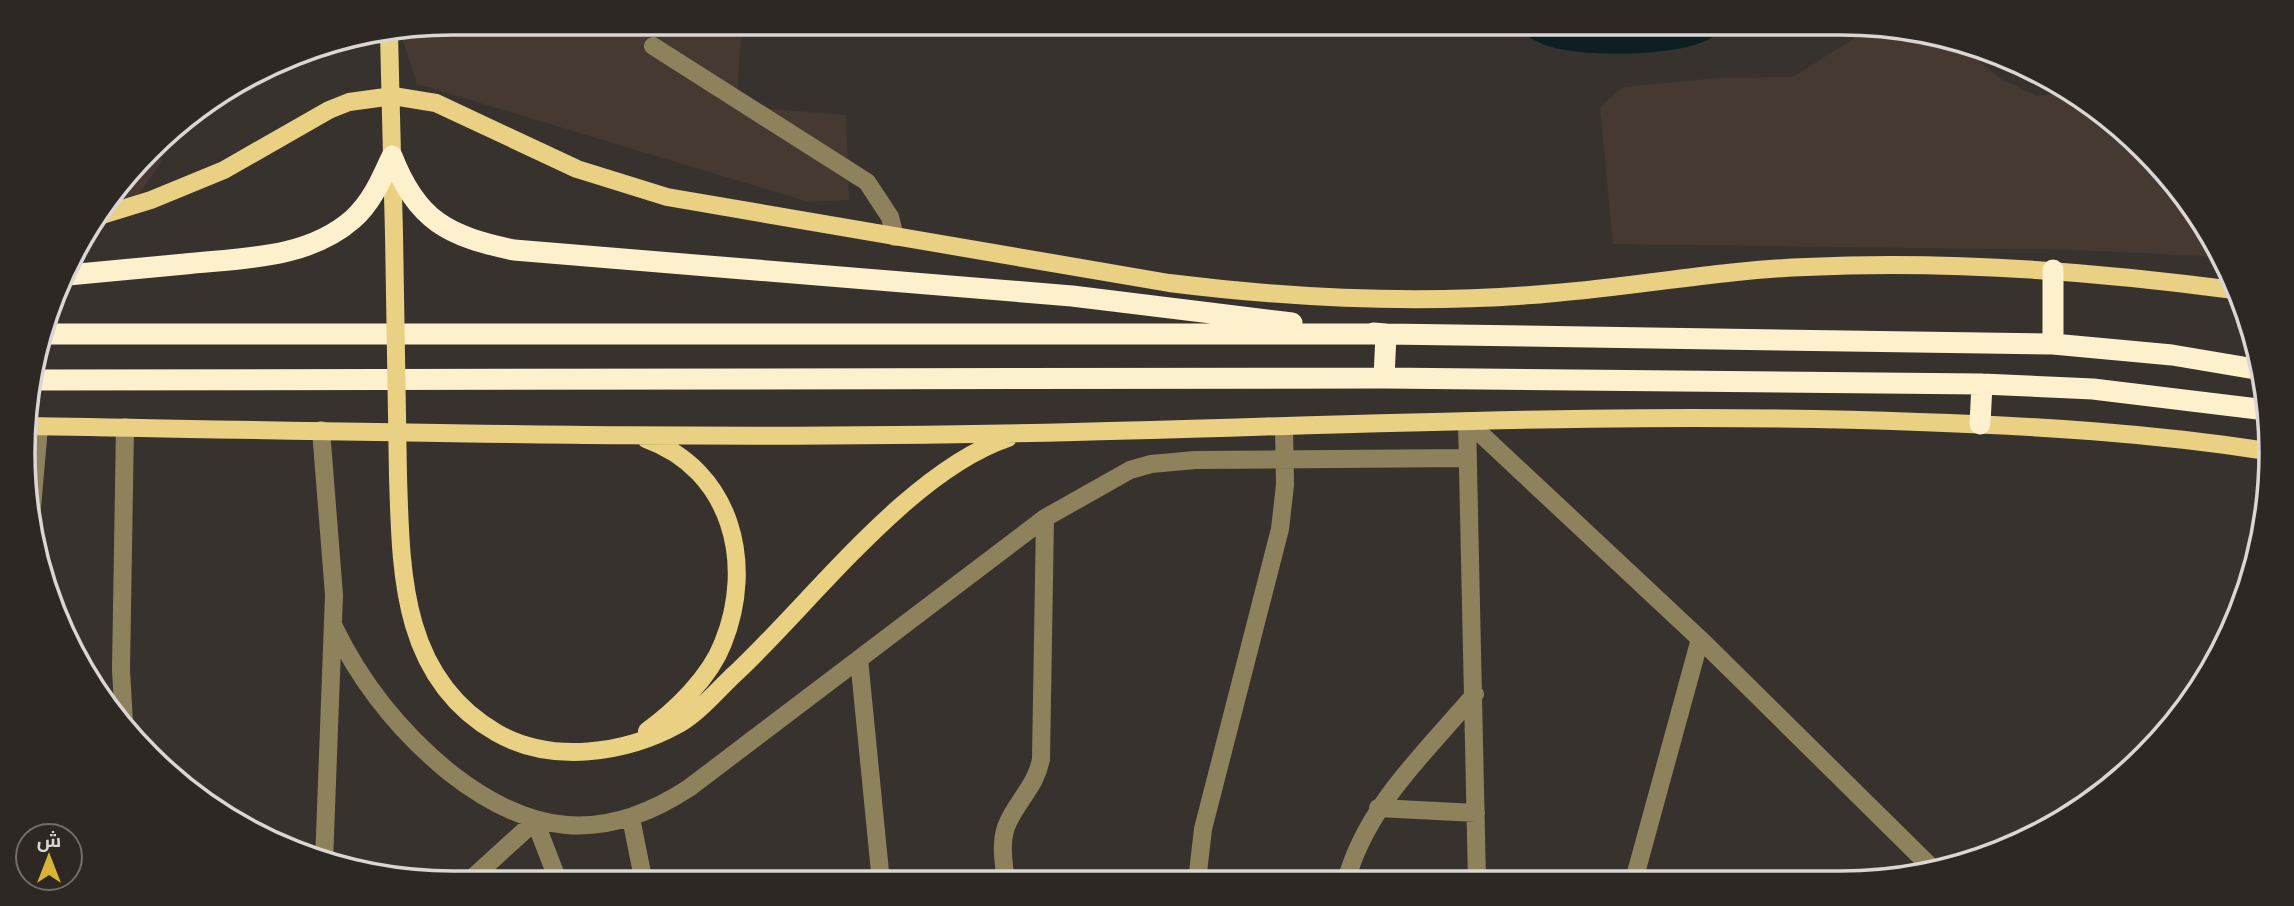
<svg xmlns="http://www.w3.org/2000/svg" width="2294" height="906" viewBox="0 0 2294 906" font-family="Lato,Cairo,sans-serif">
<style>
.built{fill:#453931}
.water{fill:#0d1f22}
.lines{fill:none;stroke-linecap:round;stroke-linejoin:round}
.minor{stroke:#8e825d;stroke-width:18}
.major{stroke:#e9d082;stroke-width:18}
.highway{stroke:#fcf0cd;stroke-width:21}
.major-bridge{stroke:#e9d082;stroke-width:18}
.rim{fill:none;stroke:#dad6d3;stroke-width:3.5}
</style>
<rect width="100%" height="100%" fill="#38322e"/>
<path class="built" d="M453 23H742L736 106 846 115 849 200 809 202 417 84 400 32Z
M1870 28 1955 42 2001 79 2037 96 2061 93 2124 129 2223 257 2076 250 1613 244 1600 107 1623 87 1718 78 1793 77Z
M162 139 161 162 135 200 109 203Z"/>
<path class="water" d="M1510 23H1726C1722 27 1716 35 1711 38 1681 57 1585 57 1551 47 1536 43 1522 33 1510 23Z"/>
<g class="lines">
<path class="minor" d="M653 46 867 182 890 217 895 237
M1467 421 1700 639 1934 870
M1467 421 1477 881
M321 430 334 595 324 862
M31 519 39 427
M334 627C362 685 399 731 449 772 529 835 602 845 689 788L1045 518 1130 470 1151 464 1195 460 1468 458
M859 659 881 882
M124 723 121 670 125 427
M1378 808 1476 813
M631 818 644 883
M1634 880 1700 639
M1197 881 1203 829 1280 529 1285 485 1284 427
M1346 881C1367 805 1425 753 1475 694
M1006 882C1004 864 1000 845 1006 827 1016 801 1036 787 1041 759L1045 518
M467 883 535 821 559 883"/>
<path class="major" d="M391 116 394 234
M99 216 151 200 224 170 329 110 349 102 393 96 436 103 577 169 667 197 1169 283C1297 299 1426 305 1555 293 1639 286 1722 270 1806 267 1949 260 2092 271 2234 290
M27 426C376 432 726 441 1075 432 1356 425 1638 411 1919 422 2036 426 2151 433 2267 451
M646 439C732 470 755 564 723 643 710 677 676 710 647 731
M398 476C401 573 401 678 497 733 552 764 625 754 679 724 701 711 719 688 738 671 814 599 910 471 1008 438"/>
<path class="highway" d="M392 156C417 221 448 236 514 250L1072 296 1292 323
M2053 270V344
M68 275C107 271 146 268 185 264 242 258 308 259 353 219 372 202 382 178 392 156
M1373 333 1386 334 1384 378
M48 334H1386L2053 344 2172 355 2255 369
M32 380 1384 378 1982 384 2093 389 2266 410
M1980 424 1982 384"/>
<path class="major-bridge" d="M389 33 391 116
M394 234 398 476"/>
</g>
<path d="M0 0H2294V906H0ZM453 35H1841A418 418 0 0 1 2259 453V453A418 418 0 0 1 1841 871H453A418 418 0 0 1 35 453V453A418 418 0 0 1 453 35Z" fill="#2e2824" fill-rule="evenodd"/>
<path class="rim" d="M453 35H1841A418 418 0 0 1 2259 453V453A418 418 0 0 1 1841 871H453A418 418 0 0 1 35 453V453A418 418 0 0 1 453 35Z"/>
<g transform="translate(49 857)"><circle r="33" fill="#2e2824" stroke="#736e6a" stroke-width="2"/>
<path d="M0-5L12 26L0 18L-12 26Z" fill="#d7b434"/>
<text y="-10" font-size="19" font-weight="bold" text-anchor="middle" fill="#dad6d3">ش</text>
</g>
</svg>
